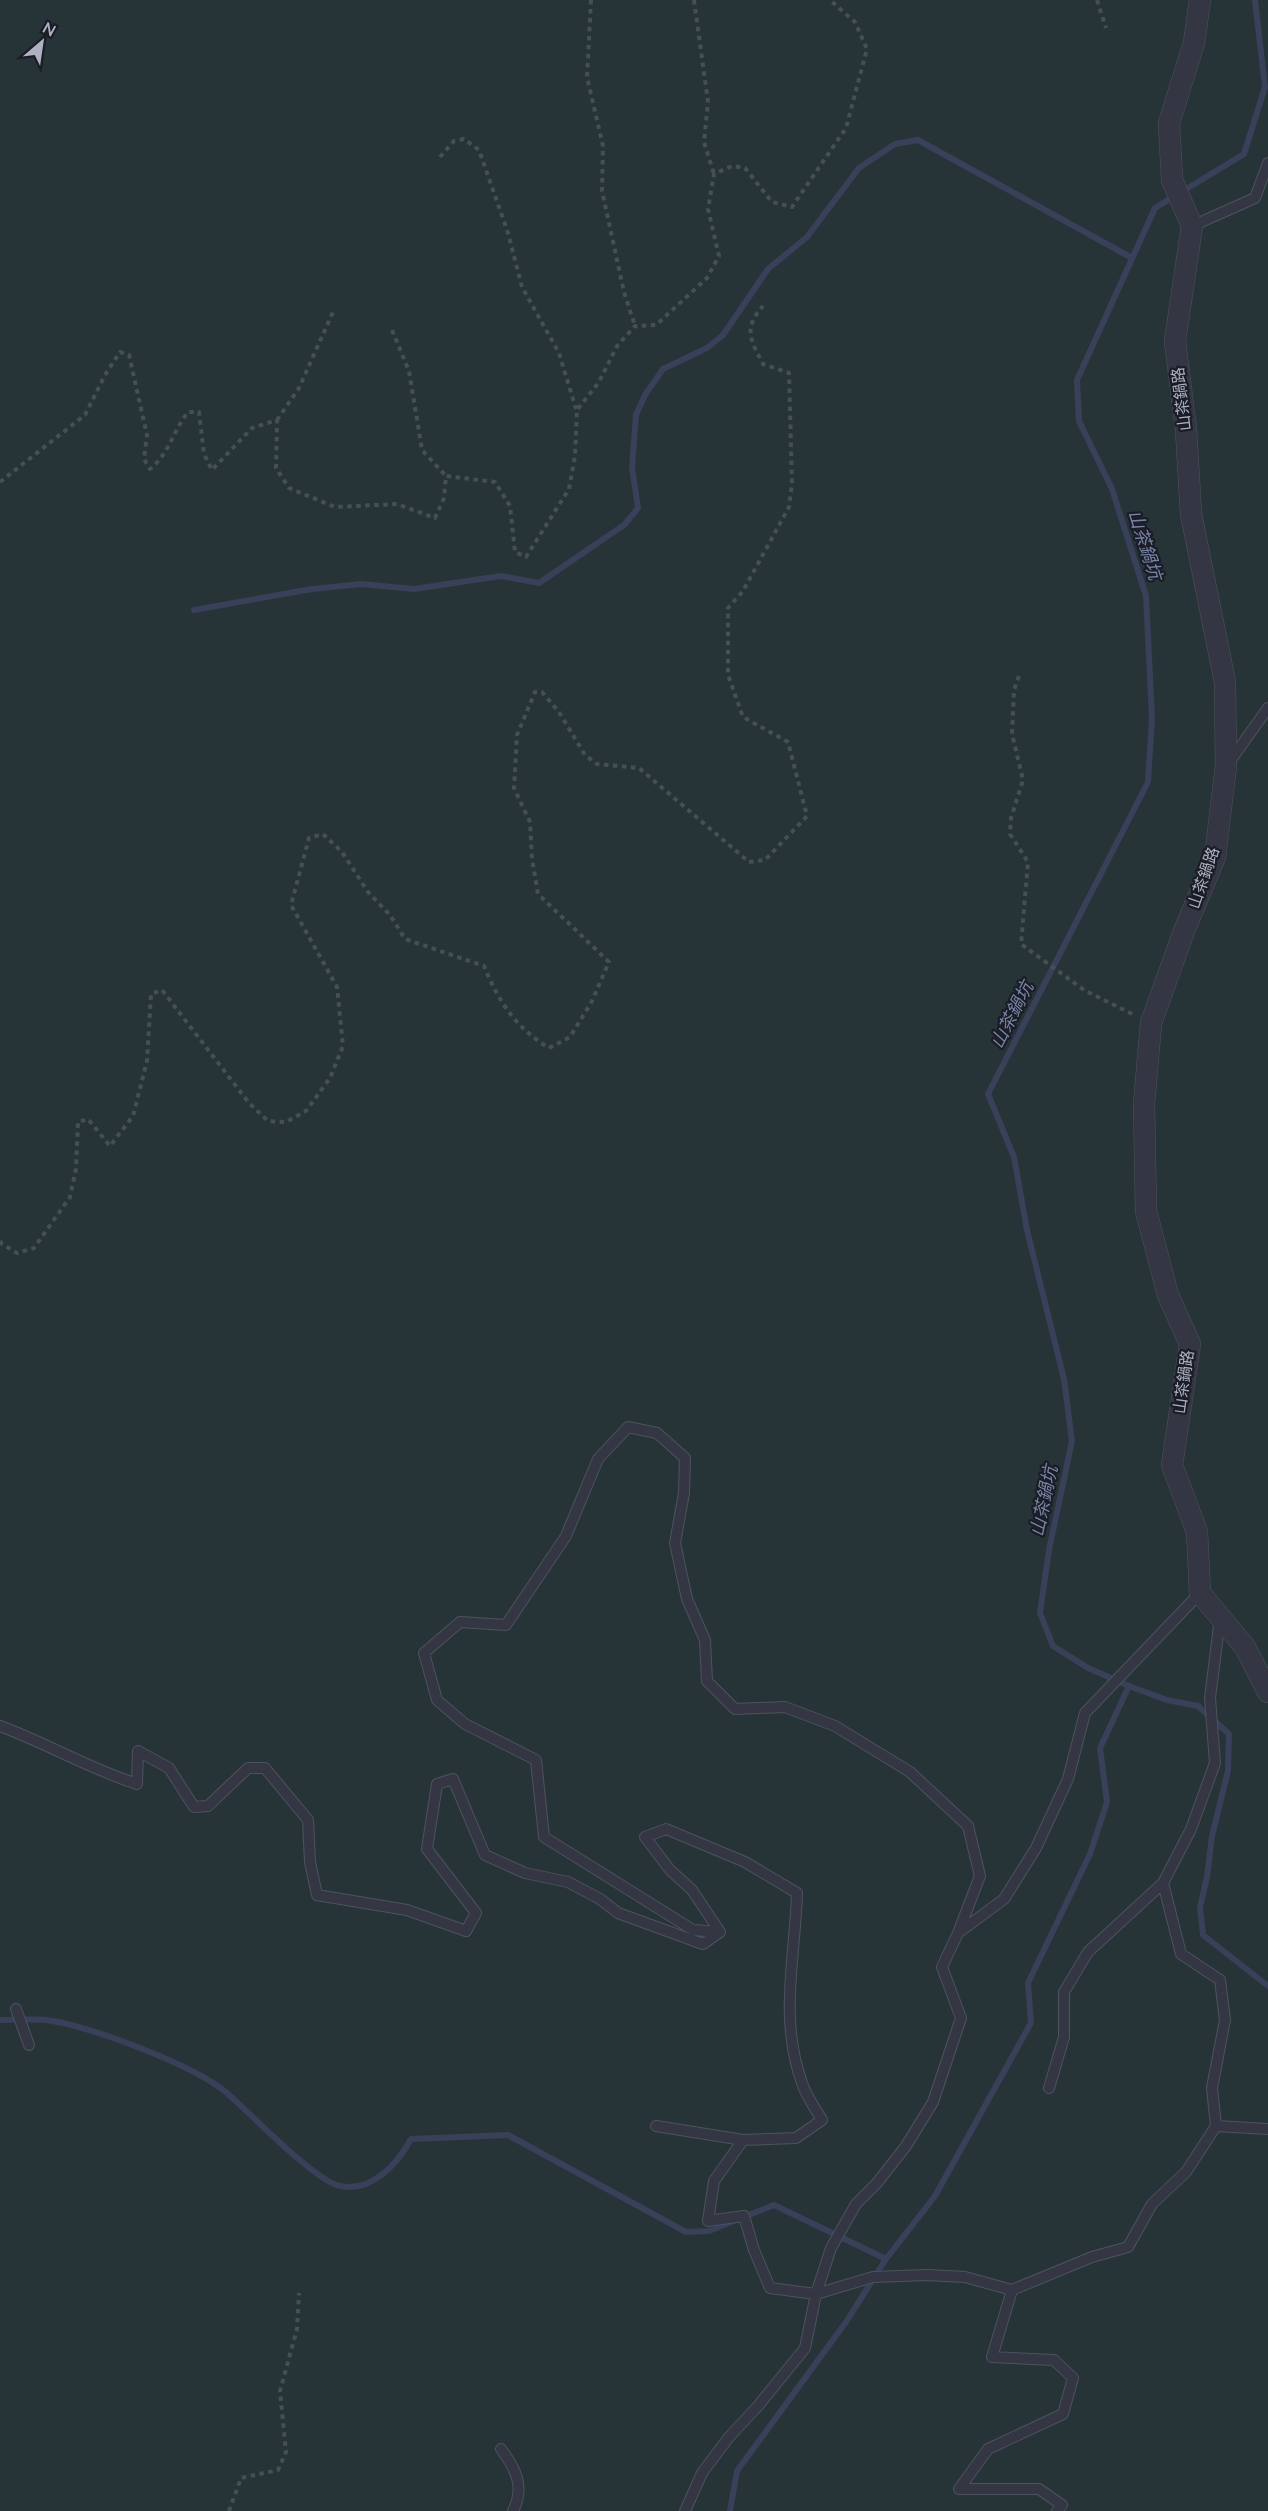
<svg xmlns="http://www.w3.org/2000/svg" width="1268" height="2511" viewBox="0 0 1268 2511" font-family="'Nunito Sans','Noto Sans TC',sans-serif">
<style>
.green{fill:#273437}
.lines{fill:none;stroke-linecap:round;stroke-linejoin:round}
.stream{stroke:#38405a;stroke-width:6}
.lane-casing{stroke:#4f525e;stroke-width:12}
.street-casing{stroke:#4f525e;stroke-width:22}
.path{stroke:#445055;stroke-width:4;stroke-dasharray:4.5 4.5;stroke-linecap:butt}
.lane{stroke:#343743;stroke-width:10}
.street{stroke:#343743;stroke-width:21}
.labels{text-anchor:middle;dominant-baseline:central;stroke-width:4.5;stroke-linejoin:round;paint-order:stroke}
.street-label{font-size:16px;fill:#aeb2c0;stroke:#1a1d27}
.water-label{font-size:18px;font-style:italic;fill:#7a85a5;stroke:#1a1d27}
</style>
<rect width="100%" height="100%" fill="#212532"/>
<path class="green" d="M0 0H1268V2511H0Z"/>
<g class="lines">
<path class="stream" d="M1255 0 1265 87 1244 154 1155 208 1077 380 1079 421 1112 489 1146 596 1152 718 1148 782 988 1094 1014 1157 1027 1230 1064 1379 1072 1441 1049 1550 1040 1613 1053 1646 1088 1668 1129 1686 1167 1700 1198 1706 1229 1734 1228 1771 1212 1836 1207 1877 1200 1907 1203 1935 1268 1986
M194 610 312 589 361 584 414 589 501 576 539 583 624 525 638 508 632 467 636 415 645 395 663 369 707 348 723 335 768 269 807 237 859 168 895 144 918 140 1132 258
M0 2020C15 2020 31 2019 46 2020 90 2026 194 2065 227 2093 250 2113 315 2181 340 2186 372 2193 398 2163 411 2139L508 2135 686 2232 709 2231 734 2221
M744 2217 774 2205 886 2259
M730 2511 737 2471 846 2322 886 2259 935 2196 1031 2023 1028 1983 1090 1854 1107 1802 1100 1748 1129 1686"/>
<defs>
<path id="lane" d="M1192 226 1255 198 1268 163
M1228 764 1268 708
M0 1726C46 1743 90 1769 137 1784L138 1751 169 1768 194 1807 208 1806 248 1768H265L308 1820 310 1862 317 1895 407 1910 466 1931 476 1913 427 1849 437 1784 453 1779 485 1855 525 1873 568 1882 600 1899 618 1913 703 1944 720 1932
M958 1933 980 1876 968 1826 910 1772 835 1726 785 1707 735 1709 707 1681 705 1640 687 1599 675 1543 684 1493 685 1458 657 1433 628 1427 598 1459 566 1536 506 1625 460 1622 424 1653 437 1700 465 1724 536 1760 544 1837 693 1930 720 1932 692 1890 670 1870 645 1837 666 1829 745 1862 797 1893C795 1958 779 2019 802 2083 806 2096 815 2108 822 2120L796 2138 743 2140 714 2181 708 2221 744 2216 754 2250 770 2288 816 2294 873 2277 927 2275 965 2277 1012 2290 1092 2257 1128 2247 1152 2204 1186 2172 1216 2126 1212 2088 1225 2020 1220 1980 1181 1954 1163 1883
M16 2009 29 2045
M1049 2088 1064 2037V1992L1088 1952 1163 1883 1191 1829 1215 1763 1210 1698 1220 1618
M656 2126 743 2140
M1216 2126 1268 2129
M1012 2290 992 2357 1054 2360 1073 2378 1063 2414 988 2449 959 2489H1039L1062 2505 1057 2511
M501 2449C516 2469 525 2487 513 2511
M685 2511 702 2473 729 2437 758 2406 805 2348 816 2294 831 2248 856 2204 877 2183 906 2146 933 2102 961 2018 942 1967 958 1933 1004 1899 1036 1848 1068 1779 1085 1713 1200 1593"/>
<path id="street" d="M1200 0 1194 43 1169 123 1172 180 1192 226 1175 341 1186 429 1191 514 1225 682 1226 766 1215 857 1184 931 1151 1023 1144 1104 1146 1211 1168 1295 1190 1344 1172 1465 1197 1532 1200 1593 1245 1647 1268 1692"/>
</defs>
<use href="#lane" class="lane-casing"/>
<use href="#street" class="street-casing"/>
<path class="path" d="M591 0 587 77 603 146 602 191 624 292 635 326
M694 0 708 102 704 142 714 174
M1097 0 1106 28
M440 157 454 141 464 139 479 150 508 233 522 287 559 353 576 409
M392 330 409 371 422 450 446 476
M277 420 299 388 333 312
M0 482 85 415 105 375 120 352 129 355 147 435 144 459 150 469C169 454 173 431 188 412H199L204 454 212 470 252 428 277 420 276 468 289 488 335 507 397 504 435 518 444 498 446 476 495 482 510 506 515 552 526 557 569 489 575 456 577 410 599 382 617 346 635 326 656 325 707 278 719 256 708 209 714 174 732 166 745 168 772 202 792 207 846 128 867 49 855 22 830 0
M1019 676 1014 690 1012 734 1023 780 1011 818 1010 834 1028 862 1021 944 1084 990 1134 1015
M0 1241 2 1244 17 1253 34 1248 70 1197 76 1169 78 1122 88 1119 110 1146 133 1116 147 1061 151 994 162 990 249 1103 268 1121 286 1122 306 1111 330 1078 343 1046 337 987 291 905 309 838 323 834 342 852 368 892 390 915 405 939 484 966C499 1002 515 1027 549 1048L570 1037 591 1003 609 962 538 894 532 859 530 822 514 788 517 735 535 692H542L559 712 585 755 597 764 639 768 749 862 765 860 807 816 788 742 743 717 728 675V608L743 591 789 507 792 484 789 373 763 364C750 339 743 329 763 306
M229 2511 241 2478 278 2470 286 2452 280 2391 297 2329 299 2293"/>
<use href="#lane" class="lane"/>
<use href="#street" class="street"/>
</g>
<g class="labels">
<g class="street-label">
<text transform="translate(1182 399) rotate(-97)">山茶鍋路</text>
<text transform="translate(1204 878) rotate(-71)">山茶鍋路</text>
<text transform="translate(1184 1382) rotate(-82)">山茶鍋路</text>
</g>
<g class="water-label">
<text transform="translate(1145 545) rotate(72)">山茶鍋坑</text>
<text transform="translate(1012 1015) rotate(-63)">山茶鍋坑</text>
<text transform="translate(1044 1501) rotate(-78)">山茶鍋坑</text>
</g>
</g>
<g transform="translate(42 42) rotate(29)" stroke="#1a1d27" stroke-width="4.5" paint-order="stroke">
<path d="M0-4.5L10 22L0 15L-10 22Z" fill="#aeb2c0"/>
<text y="-9" font-size="16" font-weight="bold" text-anchor="middle" fill="#aeb2c0">N</text>
</g>
</svg>
